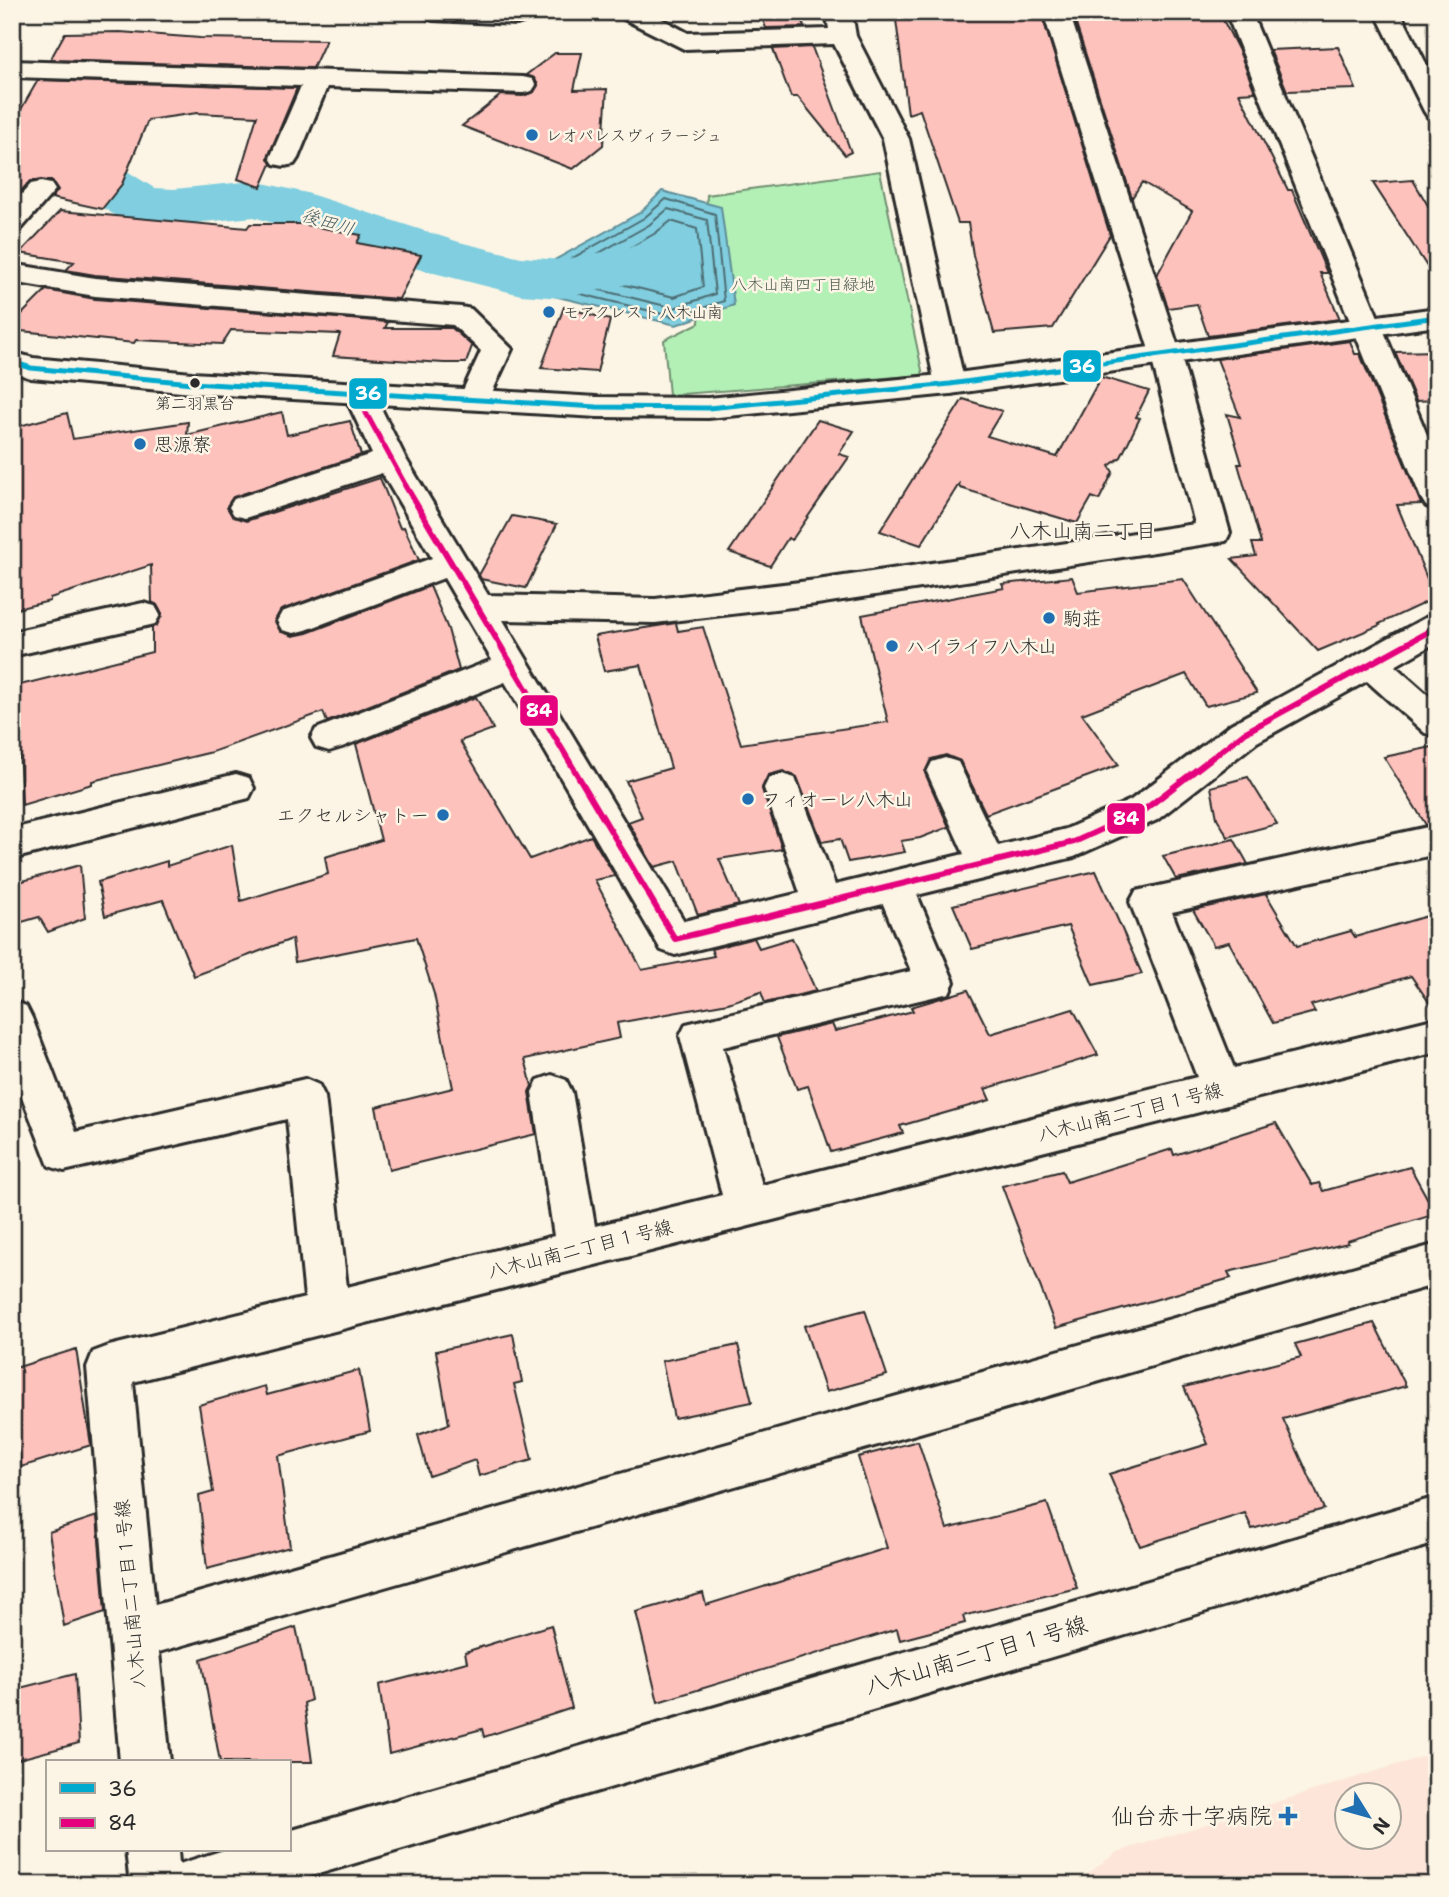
<svg xmlns="http://www.w3.org/2000/svg" width="1449" height="1897" viewBox="0 0 1449 1897" font-family="'Shantell Sans','Klee One',sans-serif">
<style>
.built{fill:#fde6d9;fill-rule:evenodd}
.green{fill:#b3f0b6;stroke:#6f8e70;stroke-width:2}
.water{fill:#80cedf;stroke:#5e8d97;stroke-width:2}
.lines{fill:none;stroke-linecap:round;stroke-linejoin:round}
.shore{stroke:#4d6c73;stroke-width:2}
.river{fill:#80cedf;fill-rule:evenodd}
.building{fill:#fec2bd;stroke:#2b2b2b;stroke-width:2}
.minor-casing{stroke:#2b2b2b;stroke-width:6}
.tertiary-casing{stroke:#2b2b2b;stroke-width:6}
.minor{fill:#fcf5e5;fill-rule:evenodd}
.tertiary{fill:#fcf5e5;fill-rule:evenodd}
.bus-1-casing{stroke:#fcf5e5;stroke-width:9}
.bus-2-far1-casing{stroke:#fcf5e5;stroke-width:9}
.bus-2-casing{stroke:#fcf5e5;stroke-width:11}
.bus-1{stroke:#00a9ce;stroke-width:5}
.bus-2-far1{stroke:#e5007d;stroke-width:5}
.bus-2{stroke:#e5007d;stroke-width:6}
.poi-dot{fill:#1f6fb2;stroke:#fcf5e5;stroke-width:2.5}
.bus-dot{fill:#2b2b2b;stroke:#fcf5e5;stroke-width:2.5}
.labels{text-anchor:middle;dominant-baseline:central;stroke-width:5;stroke-linejoin:round;paint-order:stroke}
.far-poi-label{font-size:16px;fill:#2b2b2b;stroke:#fcf5e5;text-anchor:start}
.far-park-label{font-size:16px;fill:#4d5c4e;stroke:#fcf5e5}
.far-bus-label{font-size:16px;fill:#2b2b2b;stroke:#fcf5e5}
.far-water-label{font-size:18px;font-style:italic;fill:#445c61;stroke:#fcf5e5}
.poi-label{font-size:19px;fill:#2b2b2b;stroke:#fcf5e5;text-anchor:start}
.street-label{font-size:19px;fill:#2b2b2b;stroke:#fcf5e5}
.neighbourhood-label{font-size:21px;fill:#2b2b2b;stroke:#fcf5e5}
.near-street-label{font-size:23px;fill:#2b2b2b;stroke:#fcf5e5}
.near-poi-label{font-size:23px;fill:#2b2b2b;stroke:#fcf5e5;text-anchor:end}
.line-badge{stroke:#fcf5e5;stroke-width:2.5}
.badge-label{font-size:19px;text-anchor:middle;font-weight:bold;fill:#fff}
</style>
<rect width="100%" height="100%" fill="#fcf5e5"/>
<filter id="ink" filterUnits="userSpaceOnUse"><feTurbulence type="fractalNoise" baseFrequency=".0143" numOctaves="2"/><feDisplacementMap in="SourceGraphic" scale="14" xChannelSelector="R" yChannelSelector="G"/><feConvolveMatrix kernelMatrix="1 2 1 2 8 2 1 2 1" color-interpolation-filters="sRGB"/></filter>
<g filter="url(#ink)">
<path class="built" d="M1437 1752V1885H1073L1117 1852ZM1348 1796H1390V1838H1348Z"/>
<path class="green" d="M880 171 923 375 669 395 664 340 699 323 707 195Z"/>
<path class="water" d="M662 191 721 207 734 305 676 325 541 293 515 282 641 212Z"/>
<g class="lines">
<path class="shore" d="M666 199 715 214 724 301 675 317 536 283 537 278 644 218Z
M668 209 707 220 715 294 674 308 559 280 560 275 649 225Z
M671 221 697 229 703 287 674 297 588 276 589 271 654 234Z"/>
<path class="river" d="M12 129 48 135 111 161 154 188 174 189 254 181 307 193 459 242 521 257 562 260 639 245 661 251 670 264 661 277 562 298 521 295 418 269 254 217 174 225 140 223 119 218 69 185 12 163Z"/>
</g>
<path class="building" d="M760 12H799L804 27 766 28Z
M895 12H1041L1110 235 1053 328 994 333 973 255 968 223H958L920 110 908 114Z
M1072 12H1219L1239 51 1255 92 1239 93 1288 190H1292L1327 273H1320L1340 319 1208 336 1197 304 1168 308 1157 275 1192 211 1142 182 1132 198Z
M120 32 200 38 326 40 313 68 50 60 65 33Z
M812 47 851 152 845 155 798 97H791L773 49Z
M1338 47 1356 89 1287 91 1270 50Z
M555 53H582L574 90 607 89 603 145 573 169 462 126 501 95 523 96 534 92 538 84 534 78 526 75Z
M38 80 297 88 268 157 271 164 261 187 238 179 257 116 197 113 148 120 122 184 102 209 52 198 58 190 52 181H30L21 191 12 190V125Z
M1413 180 1437 221V282L1373 183Z
M60 211 247 228 250 224H301L361 235 357 243 421 255 399 299 95 275 66 270 74 262 20 253Z
M46 290 95 299 388 322 385 328H452L472 346 466 363H444L333 356 340 334 231 330 222 344 136 340 134 343 12 330V324Z
M564 307 610 320 597 372 541 368Z
M1350 341 1355 354H1360L1421 504 1397 505 1435 598 1379 624 1380 625 1318 651 1232 559 1256 556 1252 543H1261L1238 464H1242L1227 414 1240 417 1217 359Z
M1437 351V400L1416 401 1395 352Z
M1101 377 1149 391 1136 417 1140 418 1121 457 1109 466 1113 472 1099 500 1092 497 1077 523 960 488 959 484 921 545 880 531 963 399 1002 411 987 436 1057 457Z
M282 412 287 435 350 421 361 455 233 497 227 506 232 516 246 521 380 478 400 528 404 527 419 560 281 610 275 620 280 631 293 636 307 633 430 586 448 629 459 670 327 722 323 712 212 752 92 781V784L22 805 18 727 12 729V687L152 652V627L157 625 162 614 157 605 152 602 151 565 50 598V601L12 610V428L67 413 73 439 188 422 187 435Z
M818 420 854 431 839 454 849 457 792 540 788 538 770 566 729 552Z
M512 516 557 524 526 588 481 579 479 575Z
M1072 577 1078 592 1183 579 1257 693 1206 706 1186 674 1082 714 1119 765 986 814 960 761 946 755 931 759 925 773 949 827 920 838 901 841 905 852 848 862 840 839 822 842 797 777 783 771 768 775 762 789 782 849 719 859 739 905 698 915 677 861 654 867 628 822 642 817 626 781 671 768 641 665 604 671 595 636 676 623 678 631 703 627 741 744 888 722 862 615 1004 588 1002 584Z
M476 697 493 729 460 741 530 859 591 836 615 876 595 880 642 970 714 956 711 949 754 938 759 948 792 938 816 991 765 1003 761 992 728 1003 617 1023 620 1038 525 1059 532 1086 529 1092 536 1134 389 1170 376 1107 453 1088 434 994 416 938 295 962 292 939 194 976 163 900 105 916 98 882 167 861V866L232 845 241 901 328 874 325 857 381 840 356 744Z
M1437 746V823L1426 825 1384 757Z
M1248 777 1277 824 1228 837 1217 818 1211 787Z
M1234 839 1248 864 1176 879 1163 856Z
M80 865 85 918 48 932 39 917 12 925V884Z
M1096 871 1142 974 1093 985 1068 926 972 949 953 905Z
M1266 894 1297 946 1351 931 1355 937 1437 913V1014L1411 976 1311 1005 1315 1012 1273 1023 1229 942 1214 946 1193 910Z
M968 990 990 1034 1073 1009 1098 1055 985 1089 990 1100 900 1126 903 1133 831 1152 808 1086 797 1089 777 1037 832 1024 835 1031 913 1011 911 1007Z
M1276 1123 1312 1185 1319 1183 1323 1191 1410 1167 1436 1214 1347 1241 1348 1243 1228 1272 1231 1278 1056 1328 1002 1186 1062 1171 1067 1182 1172 1149 1174 1155Z
M865 1310 887 1375 826 1392 804 1326Z
M1374 1323 1406 1386 1283 1419 1324 1509 1252 1529 1245 1513 1140 1546 1109 1474 1208 1444 1184 1387 1301 1357 1295 1344Z
M513 1334 522 1382 514 1384 532 1460 479 1476 475 1460 429 1476 418 1435 449 1424 436 1351Z
M738 1345 752 1402 674 1418 662 1361Z
M76 1349 91 1445 21 1467 12 1404V1369Z
M359 1370 370 1431 278 1456 290 1547 207 1569 199 1496 213 1492 199 1405 265 1386 267 1395Z
M918 1441 947 1529 1047 1503 1077 1588 963 1616 965 1623 900 1640 897 1629 658 1702 636 1612 703 1593 706 1605 887 1548 858 1457Z
M97 1516 105 1612 64 1626 49 1532Z
M551 1625 572 1708 484 1737 482 1729 389 1754 379 1685 467 1662 465 1652Z
M296 1627 311 1700 304 1703 312 1762H220L201 1659Z
M75 1674 79 1743 12 1761V1690Z"/>
<g class="lines">
<defs>
<path id="minor" d="M421 12H527L530 16 526 21 517 24 433 20 424 17Z
M617 12H649L688 33 829 29 826 12H852L856 36 909 139 965 384 961 391 950 394 939 391 935 384 883 139 834 44 684 49 620 17Z
M1043 12H1069L1180 353 1230 533 1226 541 817 604 655 623 503 620 684 921 800 893 764 788 769 778 782 774 795 778 835 885 964 854 927 772 932 762 945 758 958 762 998 846 1066 829 1131 800 1231 724 1425 618 1437 615V642L1395 666 1437 703V737L1425 733 1367 681 1257 742 1157 820 1074 857 917 895 954 982 949 993 723 1047 762 1185 1197 1077 1130 902 1136 891 1437 825V854L1172 912 1234 1068 1437 1018V1052L133 1382 155 1605 1437 1244V1284L159 1652 170 1762H120L87 1367 93 1352 109 1346 305 1298 287 1119 64 1171 49 1166 12 1071V1001L26 1006 32 1018 76 1132 305 1079 319 1085 325 1097 347 1287 554 1236 532 1092 538 1080 552 1075 566 1080 572 1092 595 1226 722 1195 680 1036 686 1024 911 971 883 904 675 955 661 950 505 682 342 747 329 751 316 747 311 738 316 729 492 660 444 578 306 630 294 633 282 630 277 621 282 612 432 558 382 473 245 518 234 515 229 507 234 499 372 454 343 392 347 385 358 382 369 385 373 392 406 459 488 595 655 599 817 580 1195 524 1150 353Z
M1226 12H1251L1437 459V509L1426 506 1421 498Z
M12 61 523 77 532 79 536 85 532 91 523 93 327 87 298 158 294 164 284 166 274 164 270 158 301 86 12 77Z
M41 182 51 184 55 190 22 228 12 230V205L31 184Z
M12 264 95 278 461 307 471 309 512 349 489 399 485 406 474 409 463 406 459 399 481 351 453 325 95 296 12 282Z
M143 603 155 606 160 615 155 624 12 656V632Z
M236 774 249 778 254 788 249 798 12 859V829Z
M1437 1497V1543L281 1885H130L126 1850H178L179 1864 224 1850H289V1831Z"/>
<path id="tertiary" d="M1375 12H1400L1437 85V119L1428 117 1424 111Z
M1437 308V326L950 394 708 418 597 417 192 393 31 378 12 372V352L33 358 192 373 597 397 708 398 950 374Z"/>
</defs>
<use href="#minor" class="minor-casing"/>
<use href="#tertiary" class="tertiary-casing"/>
<use href="#minor" class="minor"/>
<use href="#tertiary" class="tertiary"/>
<defs>
<path id="bus-1" d="M12 362 31 368 192 383 597 407 708 408 950 384 1437 317"/>
<path id="bus-2-far1" d="M358 392 366 413 406 486"/>
<path id="bus-2" d="M405 485 675 939 1074 842 1144 810 1244 733 1437 627"/>
</defs>
<use href="#bus-1" class="bus-1-casing"/>
<use href="#bus-2-far1" class="bus-2-far1-casing"/>
<use href="#bus-2" class="bus-2-casing"/>
<use href="#bus-1" class="bus-1"/>
<use href="#bus-2-far1" class="bus-2-far1"/>
<use href="#bus-2" class="bus-2"/>
</g>
</g>
<g class="poi-dot">
<circle cx="532" cy="135" r="7"/>
<circle cx="549" cy="312" r="7"/>
<circle cx="140" cy="444" r="7"/>
<circle cx="1049" cy="618" r="7"/>
<circle cx="892" cy="646" r="7"/>
<circle cx="748" cy="799" r="7"/>
<circle cx="443" cy="815" r="7"/>
<path d="M1284.5 1805.5h7v7h7v7h-7v7h-7v-7h-7v-7h7z"/>
</g>
<circle class="bus-dot" cx="195" cy="383" r="6"/>
<g class="labels">
<g class="far-poi-label">
<text x="546" y="135">レオパレスヴィラージュ</text>
<text x="563" y="312">モアクレスト八木山南</text>
</g>
<g class="far-park-label">
<text x="803" y="284">八木山南四丁目緑地</text>
</g>
<g class="far-bus-label">
<text x="195" y="403">第二羽黒台</text>
</g>
<g class="far-water-label">
<text transform="translate(328 222) rotate(17)">後田川</text>
</g>
<g class="poi-label">
<text x="154" y="444">思源寮</text>
<text x="1063" y="618">駒荘</text>
<text x="906" y="646">ハイライフ八木山</text>
<text x="762" y="799">フィオーレ八木山</text>
<text x="429" y="815" text-anchor="end">エクセルシャトー</text>
</g>
<g class="street-label">
<text transform="translate(1130 1112) rotate(-14)">八木山南二丁目１号線</text>
<text transform="translate(580 1249) rotate(-14)">八木山南二丁目１号線</text>
<text transform="translate(130 1594) rotate(-95)">八木山南二丁目１号線</text>
</g>
<g class="neighbourhood-label">
<text x="1083" y="531">八木山南二丁目</text>
</g>
<g class="near-street-label">
<text transform="translate(976 1655) rotate(-16)">八木山南二丁目１号線</text>
</g>
<g class="near-poi-label">
<text x="1272" y="1816">仙台赤十字病院</text>
</g>
</g>
<g class="line-badge">
<rect x="1062" y="349" width="40" height="34" rx="7" fill="#00a9ce"/>
<rect x="348" y="377" width="40" height="33" rx="7" fill="#00a9ce"/>
<rect x="519" y="694" width="40" height="33" rx="7" fill="#e5007d"/>
<rect x="1106" y="802" width="40" height="33" rx="7" fill="#e5007d"/>
</g>
<g class="badge-label">
<text x="1082" y="373">36</text>
<text x="368" y="400">36</text>
<text x="539" y="717">84</text>
<text x="1126" y="825">84</text>
</g>
<rect width="1449" height="1897" fill="none" stroke="#fcf5e5" stroke-width="42"/>
<rect x="21" y="21" width="1407" height="1855" fill="none" stroke="#2b2b2b" stroke-width="2.5" filter="url(#ink)"/>
<rect x="46" y="1760" width="245" height="91" fill="#fcf5e5" stroke="#a8a49b" stroke-width="2"/>
<rect x="60" y="1783" width="35" height="10" fill="#00a9ce" stroke="#a8a49b" stroke-width="2"/>
<text x="108" y="1796" font-size="21" fill="#2b2b2b">36</text>
<rect x="60" y="1818" width="35" height="10" fill="#e5007d" stroke="#a8a49b" stroke-width="2"/>
<text x="108" y="1830" font-size="21" fill="#2b2b2b">84</text>
<g transform="translate(1368 1816) rotate(127)"><circle r="33" fill="#fcf5e5" stroke="#a8a49b" stroke-width="2"/>
<path d="M0-5L12 26L0 18L-12 26Z" fill="#1f6fb2"/>
<text y="-10" font-size="19" font-weight="bold" text-anchor="middle" fill="#2b2b2b">N</text>
</g>
</svg>
